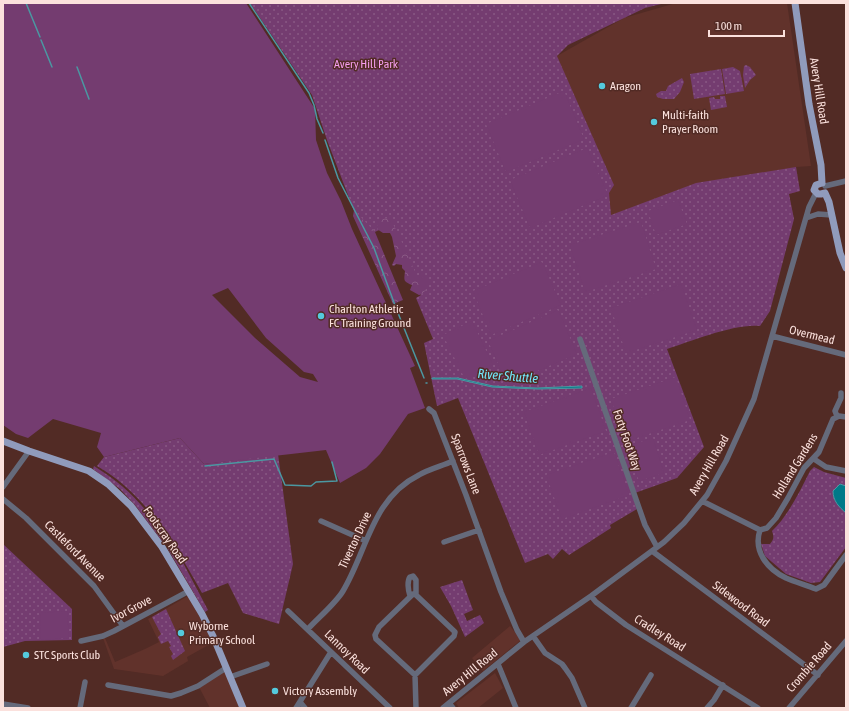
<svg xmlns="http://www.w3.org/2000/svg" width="849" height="711" viewBox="0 0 849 711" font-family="'Asap Condensed',sans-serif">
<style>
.built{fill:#61322b}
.grass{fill:url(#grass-dots)}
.forest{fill:url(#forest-crowns)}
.pitch{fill:#743c70;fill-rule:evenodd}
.water{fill:#007988;stroke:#4b98a2}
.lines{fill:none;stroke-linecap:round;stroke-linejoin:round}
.stream{stroke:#4b98a2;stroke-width:1.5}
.minor{stroke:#656a7b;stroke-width:5.5}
.major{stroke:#909bbc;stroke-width:7}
.poi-dot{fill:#54cadd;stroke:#522b25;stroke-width:1.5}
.labels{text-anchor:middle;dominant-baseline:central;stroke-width:3;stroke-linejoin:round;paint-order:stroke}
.park-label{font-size:12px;fill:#f69eef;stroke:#522b25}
.poi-label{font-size:12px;fill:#fbe1dd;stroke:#522b25;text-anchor:start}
.street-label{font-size:12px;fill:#fbe1dd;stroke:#522b25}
.water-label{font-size:13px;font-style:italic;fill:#72e8fc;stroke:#522b25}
</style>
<defs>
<pattern id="grass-dots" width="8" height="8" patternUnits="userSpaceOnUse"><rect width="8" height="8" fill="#743c70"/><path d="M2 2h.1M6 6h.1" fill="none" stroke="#895884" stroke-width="1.8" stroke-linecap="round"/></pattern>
<pattern id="forest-crowns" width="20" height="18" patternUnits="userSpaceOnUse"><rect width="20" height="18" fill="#743c70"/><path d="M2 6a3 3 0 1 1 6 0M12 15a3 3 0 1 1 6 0" fill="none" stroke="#895884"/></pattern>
</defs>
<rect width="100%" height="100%" fill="#522b25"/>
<path class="built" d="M676 3H787L811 166 796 167 800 191 789 194 794 219 611 215 557 56 624 18Z
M188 596 206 629 212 643 187 657 188 661 163 676 114 669 103 638H105L115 662 145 649 159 642 148 619Z
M510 626 521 640 483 671 472 658Z
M226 668 244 708H210L199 687Z
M495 673 503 688 478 708H459L456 703Z"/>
<path class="grass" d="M250 3H665L645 8 568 45 557 56 614 185 609 193 611 215 696 183 796 167 800 191 789 194 794 219 770 311 760 326C736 323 691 341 667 349L704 447 677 478 632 494 637 509 610 525 611 528 569 555 562 549 553 559 548 554 525 563 458 398 437 406 424 343 433 339 416 298 421 295 390 225 364 237 327 140 312 95Z
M746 65 750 67 756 75 750 80 745 88 743 75 744 66Z
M733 67 740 71 744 91 726 94 722 69Z
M721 69 725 94 694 99 690 74Z
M682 78 684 82 680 92 674 99H663L657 97 656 94 661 91H666L668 86Z
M720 96H725L727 107 711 110 709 98 714 97 715 99H720Z
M180 438 204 464 278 454 293 564 279 624 243 613 228 583 202 593C175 545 146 494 97 466L104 457Z
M94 466C128 487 146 508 168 540L163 542 135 505 120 489 93 469Z
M814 467 824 472 846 478V547L820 582 811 583 786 574 765 556 761 544H770C774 539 774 537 772 531 788 516 800 491 810 471Z
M3 544 72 609V640L25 641 3 647Z
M171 544 180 557 208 610 205 612 168 549V547Z
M462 580 473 610 464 614 467 621 480 615 484 623 465 637 451 606 440 587Z
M166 609 185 651 173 660 171 656 173 654 169 647 171 646 168 641 161 644 158 637 161 634 152 617Z"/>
<path class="forest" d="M354 210 375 232 403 300 393 304 353 216Z
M381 218 390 219 398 233 406 252 417 276 427 278 429 285 426 287V289L423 294 419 295 410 290 412 285C403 281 404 281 405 271L402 268V265L396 264 394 266 392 265 396 256 392 237 390 233H383L377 229V226Z"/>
<path class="pitch" d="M3 3H246L315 109 316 140 327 173 341 201 352 229 415 366 410 368 425 408 408 414 380 454 366 468 340 483 326 450 204 464 180 438 104 457 97 447 101 433 53 419 28 438 16 434 3 425ZM228 288 266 338 304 372 313 374 318 382 300 377 255 338 212 295Z
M564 91 584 139 506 172 486 124Z
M587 148 608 195 530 228 510 180Z
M678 200 687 224 656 235 648 211Z
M641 222 656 269 585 292 570 245Z
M542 262 561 305 491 335 473 291Z
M681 284 697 330 626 353 611 308Z
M558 310 577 354 507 384 488 341Z
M472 321 493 365 465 379 443 335Z
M676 377 690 420 625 442 611 399Z
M591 388 606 431 539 455 524 412Z
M653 438 664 473 639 481 627 446Z
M614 452 629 495 562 519 546 475Z
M67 611 69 638 41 640 40 613Z"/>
<path class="water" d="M432 378H458L493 386 537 388 582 386V388L538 389 512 388 492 387 457 379H432Z
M840 484 846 486V513C839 507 833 501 833 491Z"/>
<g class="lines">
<path class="stream" d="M26 3 40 37
M249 3 309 93 314 105 317 119 323 133
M41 40 52 67
M77 67 89 99
M325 140 338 178 374 248 396 308 424 378
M426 383H427
M205 466 274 459 285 485 311 486 316 482 337 481 332 462"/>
<path class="minor" d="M825 186 846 181
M806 218 818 214 832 215
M772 336 846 355
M580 339 645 525 657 547
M429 409 434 413 466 495 501 592 517 630 524 642
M837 416 835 411 841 398V393
M814 459 826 467 846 471
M3 487 29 451
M3 499 26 518 94 586 123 626
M702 501 760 530 767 528 776 518 788 498 804 468 819 452 833 419 839 416 846 417
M321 521 366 541
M760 530C753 551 767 569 786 578 795 582 806 585 816 589L824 585 846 555
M444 542 479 530
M652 551 818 675
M410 596C408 590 407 581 410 577L413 576 416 580V595
M591 596 596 602 626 625 758 708
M288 611 390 708
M308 629C318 618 336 603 343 591 367 551 372 498 419 475 429 469 442 466 453 461
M533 636 545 653 562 664 565 668 572 678 585 708
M81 641 103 636 114 631 189 591
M498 664 516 708
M415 675 454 636 455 632 416 595 413 594 379 627 375 635 376 639 415 675 416 708
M230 677 267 664
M108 685 171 696 181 693 198 686 226 668
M300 702 305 708
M449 703 453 708
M3 704 28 708
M80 708 85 682
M296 708 331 652
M443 708 524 642 591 596 664 542 684 523 707 495 726 461 754 399 809 207 816 193
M631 708 651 675
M707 708 714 700 723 685
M789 708 846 641"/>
<path class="major" d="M795 3 809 104 821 165 822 183
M822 183 816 185 814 190 818 194H821L825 193
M825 193 829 202 840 253 846 268
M3 441 29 451 89 471 108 484 131 506 162 547 202 614 213 636 243 708"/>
</g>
<g class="poi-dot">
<circle cx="602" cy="86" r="4"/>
<circle cx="654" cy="122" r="4"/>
<circle cx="321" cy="316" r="4"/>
<circle cx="181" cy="633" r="4"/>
<circle cx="26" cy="655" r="4"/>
<circle cx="275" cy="691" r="4"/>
</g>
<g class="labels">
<g class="park-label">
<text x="366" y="64">Avery Hill Park</text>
</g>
<g class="poi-label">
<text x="610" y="86">Aragon</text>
<text x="662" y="115">Multi-faith<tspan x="662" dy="14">Prayer Room</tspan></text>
<text x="329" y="309">Charlton Athletic<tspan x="329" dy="14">FC Training Ground</tspan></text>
<text x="189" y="626">Wyborne<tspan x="189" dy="14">Primary School</tspan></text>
<text x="34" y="655">STC Sports Club</text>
<text x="283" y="691">Victory Assembly</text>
</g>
<g class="street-label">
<text transform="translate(819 91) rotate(81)">Avery Hill Road</text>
<text transform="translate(812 335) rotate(14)">Overmead</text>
<text transform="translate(627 440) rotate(71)">Forty Foot Way</text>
<text transform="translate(466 464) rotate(69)">Sparrows Lane</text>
<text transform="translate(709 465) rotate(-60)">Avery Hill Road</text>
<text transform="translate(795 466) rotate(-58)">Holland Gardens</text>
<text transform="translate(165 535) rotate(55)">Footscray Road</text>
<text transform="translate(355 540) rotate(-65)">Tiverton Drive</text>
<text transform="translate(75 551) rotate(45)">Castleford Avenue</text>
<text transform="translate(741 604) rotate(37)">Sidewood Road</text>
<text transform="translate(131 609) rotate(-28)">Ivor Grove</text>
<text transform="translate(660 633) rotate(32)">Cradley Road</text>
<text transform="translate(347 652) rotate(44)">Lannoy Road</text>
<text transform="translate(809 667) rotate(-49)">Crombie Road</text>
<text transform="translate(470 672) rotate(-39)">Avery Hill Road</text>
</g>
<g class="water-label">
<text transform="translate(508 376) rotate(5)">River Shuttle</text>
</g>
</g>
<rect width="849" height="711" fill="none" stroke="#fbe1dd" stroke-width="8"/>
<path d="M709 30v6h75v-6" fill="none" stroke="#fbe1dd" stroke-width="2"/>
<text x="715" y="30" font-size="12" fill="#fbe1dd" stroke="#522b25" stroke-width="3" paint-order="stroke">100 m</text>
</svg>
